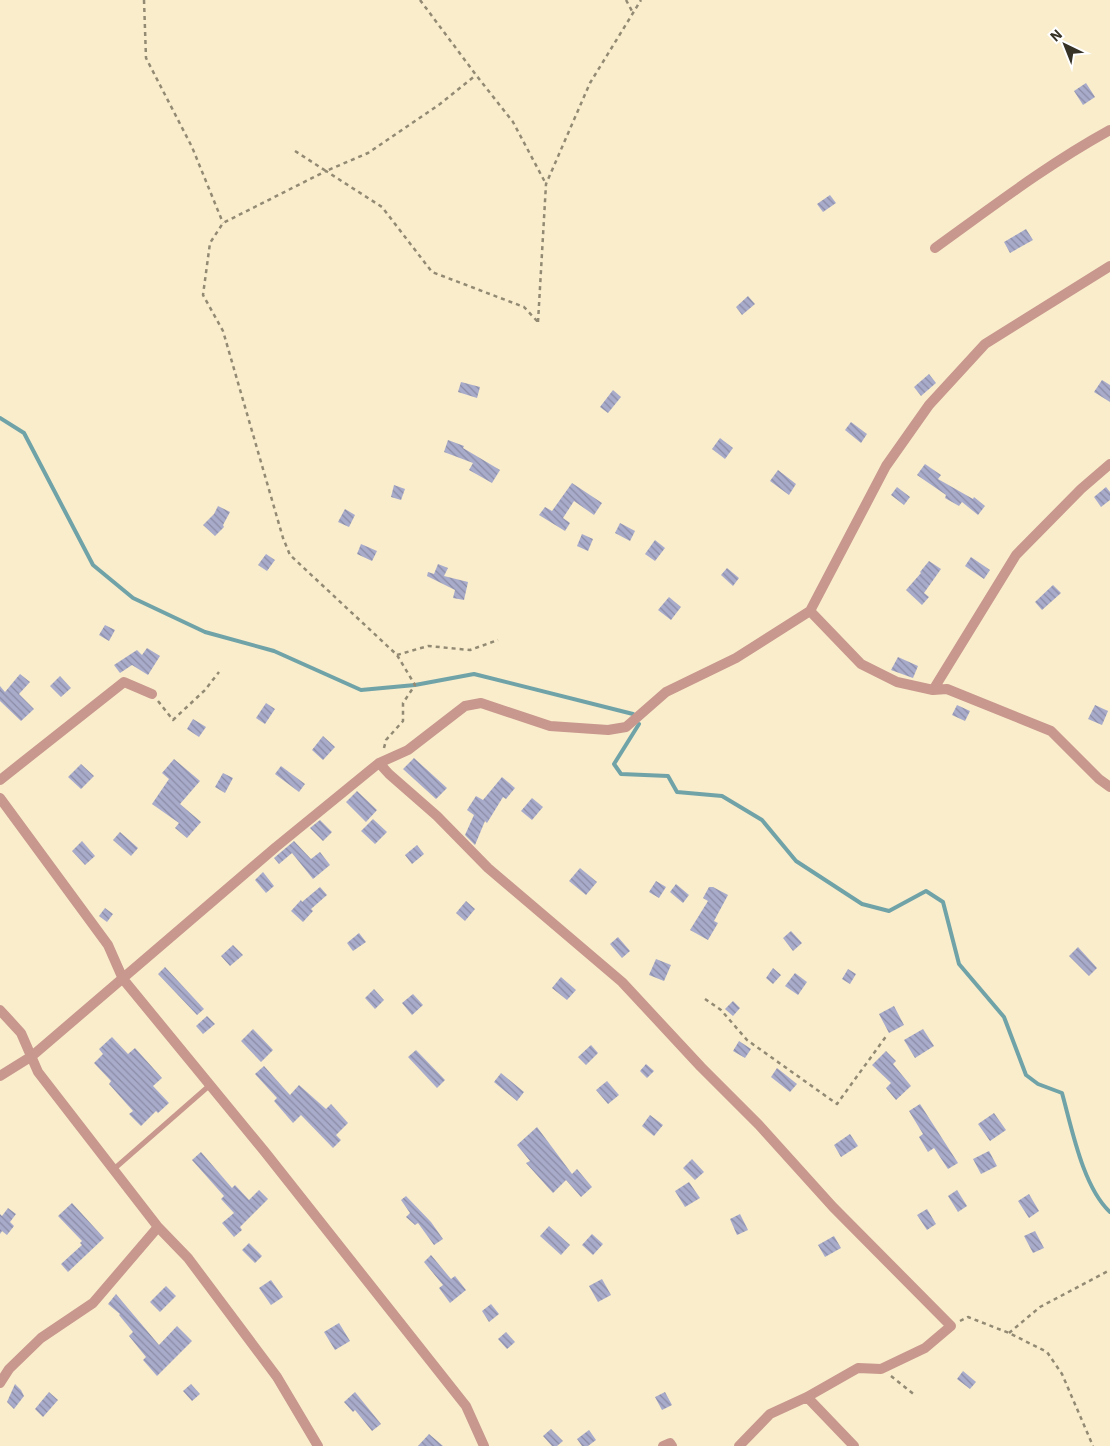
<svg xmlns="http://www.w3.org/2000/svg" width="1110" height="1446" viewBox="0 0 1110 1446" font-family="'IBM Plex Sans',sans-serif">
<style>
.lines{fill:none;stroke-linecap:round;stroke-linejoin:round}
.stream{stroke:#70a3a8;stroke-width:4}
.building{fill:url(#building-back-hatch)}
.path{stroke:#938a74;stroke-width:2.5;stroke-dasharray:4 4;stroke-linecap:butt}
.lane{stroke:#c8978d;stroke-width:5}
.street{stroke:#c8978d;stroke-width:10}
</style>
<defs>
<pattern id="building-back-hatch" width="6" height="6" patternUnits="userSpaceOnUse" patternTransform="scale(1.25)"><rect width="6" height="6" fill="#a9abcb"/><path d="M-1 5l2 2M0 0l6 6M5-1l2 2" fill="none" stroke="#8a8ca5"/></pattern>
</defs>
<rect width="100%" height="100%" fill="#f9edcc"/>
<g class="lines">
<path class="stream" d="M0 418 24 433 93 565 133 598 205 632 274 651 361 690 415 685 474 674 633 714
M639 724 614 764 621 774 668 776 677 792 722 796 762 820 796 861 862 904 889 911 926 891 943 902 959 964 1004 1017 1026 1075 1038 1084 1062 1093C1072 1129 1083 1187 1110 1212"/>
</g>
<path class="building" d="M1086 83 1095 97 1083 105 1074 91Z
M830 195 836 203 823 212 817 204Z
M1026 229 1033 240 1010 253 1004 242Z
M748 296 755 304 742 315 736 307Z
M929 374 936 383 921 396 914 387Z
M1102 380 1110 385V402L1094 392Z
M461 382 480 387 477 398 458 392Z
M613 390 621 397 608 413 600 407Z
M851 422 867 434 861 443 845 430Z
M720 438 733 448 725 459 712 449Z
M448 440 464 446 463 448 500 470 492 483 469 470 473 463 444 452Z
M925 464 941 475 938 479 973 499 974 497 985 506 978 515 962 502 959 506 945 498 946 495 917 475Z
M778 470 796 484 789 495 770 481Z
M572 483 602 503 594 515 574 501 563 518 570 523 565 531 539 515 545 507 552 511Z
M394 485 405 489 401 500 391 497Z
M897 487 910 497 904 505 891 495Z
M1106 487 1110 492V500L1101 507 1094 497Z
M218 506 230 512 223 525 224 527 215 536 203 525 214 514Z
M345 509 355 515 349 527 338 522Z
M620 523 635 531 630 541 615 533Z
M582 534 593 539 588 551 577 546Z
M655 540 665 548 655 561 645 554Z
M361 544 377 551 372 561 357 554Z
M266 554 275 560 267 571 258 565Z
M971 557 990 570 984 579 965 566Z
M929 561 941 569 924 593 929 597 922 605 906 590 921 573 920 572Z
M438 564 448 568 444 576 468 582 464 600 453 598 455 590 427 576 428 572 434 574Z
M727 568 739 578 733 586 721 575Z
M1053 585 1061 593 1042 610 1035 602Z
M669 597 681 607 671 620 658 610Z
M105 625 115 630 109 641 99 635Z
M147 648 160 656 148 675 132 665 120 673 114 665 137 650 142 655Z
M898 657 918 666 913 678 891 670Z
M20 674 30 682 19 694 34 709 21 721 0 701V686L5 692Z
M60 676 71 688 61 697 50 686Z
M266 703 275 709 265 724 256 718Z
M957 705 970 711 965 721 952 715Z
M1095 705 1108 711 1102 725 1088 719Z
M193 719 206 727 199 737 187 729Z
M323 736 335 747 323 760 312 750Z
M414 758 447 788 436 799 403 769Z
M174 759 200 781 180 804 201 822 187 838 175 828 179 823 152 804 169 779 162 773Z
M81 764 94 776 81 789 68 777Z
M281 766 305 784 299 792 275 774Z
M223 773 233 778 225 793 215 787Z
M502 777 515 788 506 799 503 797 487 823 485 821 475 845 465 835 474 815 467 810 476 796 483 800Z
M357 791 377 810 366 822 346 802Z
M532 798 543 807 532 820 521 811Z
M373 819 387 832 375 844 361 831Z
M320 820 332 832 323 841 310 828Z
M120 832 138 848 131 856 113 840Z
M82 841 95 856 85 865 72 851Z
M294 841 311 859 320 852 330 865 313 879 292 853 279 864 274 858Z
M417 845 424 854 412 864 405 855Z
M580 868 597 882 586 895 569 881Z
M263 872 274 886 266 893 255 880Z
M656 881 666 887 659 898 649 892Z
M676 884 689 895 683 903 670 892Z
M320 887 327 895 311 909 313 911 303 922 291 911 301 900 302 902Z
M709 887H713L728 895 714 921 718 923 708 940 690 930 708 901 703 898Z
M466 901 475 909 465 921 456 913Z
M105 908 113 914 107 922 99 916Z
M791 931 802 943 793 951 783 938Z
M359 933 366 942 353 951 347 943Z
M618 937 630 951 622 958 610 944Z
M233 945 243 955 230 966 221 956Z
M1078 947 1097 968 1089 976 1069 956Z
M656 959 671 965 664 981 649 975Z
M165 967 204 1009 197 1015 158 974Z
M773 968 781 975 773 984 766 978Z
M848 969 856 974 850 984 842 979Z
M795 973 807 982 798 995 785 986Z
M561 977 576 990 567 1000 552 988Z
M374 989 384 1000 375 1009 365 998Z
M413 994 423 1005 412 1015 402 1003Z
M733 1001 740 1008 733 1016 725 1009Z
M894 1006 904 1025 889 1033 879 1014Z
M207 1016 215 1024 203 1034 196 1026Z
M253 1029 273 1050 261 1062 241 1041Z
M923 1029 934 1046 915 1058 904 1040Z
M112 1037 128 1054 135 1048 162 1078 153 1086 169 1103 158 1113 156 1111 141 1126 129 1114 133 1111 109 1084 111 1081 94 1063 103 1054 99 1049Z
M739 1041 751 1049 745 1058 733 1051Z
M591 1045 598 1053 586 1065 578 1057Z
M416 1050 445 1080 437 1088 408 1057Z
M886 1051 896 1061 893 1064 911 1086 896 1100 886 1088 891 1083 872 1065Z
M646 1064 654 1071 647 1078 640 1071Z
M264 1066 290 1095 299 1085 326 1109 331 1104 348 1123 336 1135 341 1140 333 1148 301 1115 293 1123 274 1101 277 1098 255 1074Z
M777 1068 797 1084 790 1092 771 1077Z
M501 1073 524 1092 517 1101 494 1082Z
M607 1081 619 1095 608 1104 596 1090Z
M920 1104 958 1163 948 1169 934 1148 928 1152 919 1137 923 1134 909 1111Z
M994 1113 1006 1130 990 1141 978 1124Z
M650 1115 663 1125 654 1136 642 1126Z
M537 1127 572 1174 577 1169 592 1187 581 1197 566 1180 553 1193 526 1163 530 1161 517 1145Z
M850 1134 858 1146 841 1157 834 1145Z
M989 1151 997 1166 981 1174 973 1159Z
M201 1152 232 1188 235 1185 249 1200 259 1190 268 1199 240 1227 242 1230 234 1237 222 1223 234 1213 221 1199 224 1196 192 1160Z
M692 1159 704 1172 695 1180 683 1168Z
M689 1182 700 1198 685 1207 675 1191Z
M957 1190 967 1206 958 1212 948 1196Z
M1029 1194 1039 1211 1029 1218 1018 1201Z
M406 1196 431 1222 443 1239 434 1245 418 1223 415 1225 406 1217 410 1213 401 1200Z
M72 1203 104 1238 68 1272 61 1264 82 1245 80 1243 82 1241 58 1216Z
M8 1208 16 1214 10 1222 14 1226 7 1235 2 1231 0 1234V1214L2 1216Z
M927 1209 936 1224 927 1230 917 1215Z
M740 1214 748 1230 737 1235 730 1219Z
M549 1226 570 1245 561 1255 540 1236Z
M1035 1231 1044 1248 1033 1253 1024 1236Z
M592 1234 603 1244 593 1255 582 1245Z
M834 1236 841 1248 825 1257 818 1245Z
M249 1243 262 1256 255 1263 242 1250Z
M431 1255 451 1279 455 1276 466 1290 450 1303 439 1288 443 1285 424 1262Z
M602 1279 611 1295 598 1302 589 1286Z
M271 1280 283 1297 271 1305 259 1288Z
M166 1286 176 1296 160 1312 150 1302Z
M116 1294 159 1345 177 1326 192 1341 157 1376 143 1360 146 1357 129 1336 133 1332 119 1315 120 1314 108 1304Z
M491 1304 499 1314 489 1322 482 1311Z
M339 1323 350 1341 335 1350 324 1332Z
M506 1332 515 1342 507 1349 498 1339Z
M963 1371 976 1382 970 1389 957 1379Z
M15 1384 21 1390 24 1396 14 1409 7 1402Z
M191 1384 200 1394 192 1401 183 1391Z
M49 1392 58 1400 43 1417 35 1409Z
M355 1392 381 1424 372 1431 355 1410 353 1412 344 1402Z
M665 1392 672 1405 662 1410 655 1397Z
M551 1429 563 1441 557 1446H552L543 1436Z
M589 1430 596 1440 588 1446H582L577 1439Z
M429 1434 443 1446H418Z"/>
<g class="lines">
<path class="path" d="M144 0 146 58 192 147 223 223
M420 0 476 75 513 122 546 184
M626 0 632 11
M295 151 326 171 368 153 440 104 476 75
M538 322 546 184 590 83 641 0
M397 655 428 646 470 650 498 640
M158 701 173 720 205 690 219 672
M384 748 386 740 403 721V703L415 685 397 655 290 555 283 538 223 331 203 295 210 243 223 223 326 171 382 207 432 272 524 307 538 322
M705 999 721 1010 747 1040 837 1104 887 1035
M960 1321 968 1317 1009 1333 1047 1352 1062 1374 1093 1446
M1009 1333 1040 1307 1110 1270
M891 1376 916 1396"/>
<path class="lane" d="M114 1169 210 1085"/>
<path class="street" d="M935 248C992 207 1048 164 1110 130
M810 611 861 664 897 682 933 690 947 689 1051 731 1099 779 1110 787
M933 690 1016 555 1081 489 1110 464
M379 763 389 774 437 816 488 868 622 982 701 1067 759 1125 833 1207 951 1326 925 1348 881 1369 858 1368 807 1397 770 1414 739 1446
M0 780 124 682 152 694
M0 798 108 945 123 979 265 1152 466 1406 484 1446
M0 1010 21 1033 38 1072 158 1227 93 1303 41 1338 9 1369 0 1383
M0 1076 32 1056 276 847 379 763 408 750 465 706 481 703 550 726 608 730 626 727 666 692 736 658 810 611 886 466 929 405 985 344 1110 266
M158 1227 188 1258 277 1377 318 1446
M807 1397 854 1446
M663 1446 670 1443 672 1446"/>
</g>
<g transform="translate(1065 45) rotate(317)" stroke="#ffffff" stroke-width="4" paint-order="stroke">
<path d="M0-4L9 19L0 12L-9 19Z" fill="#373226"/>
<text y="-8" font-size="14" font-weight="bold" text-anchor="middle" fill="#373226">N</text>
</g>
</svg>
